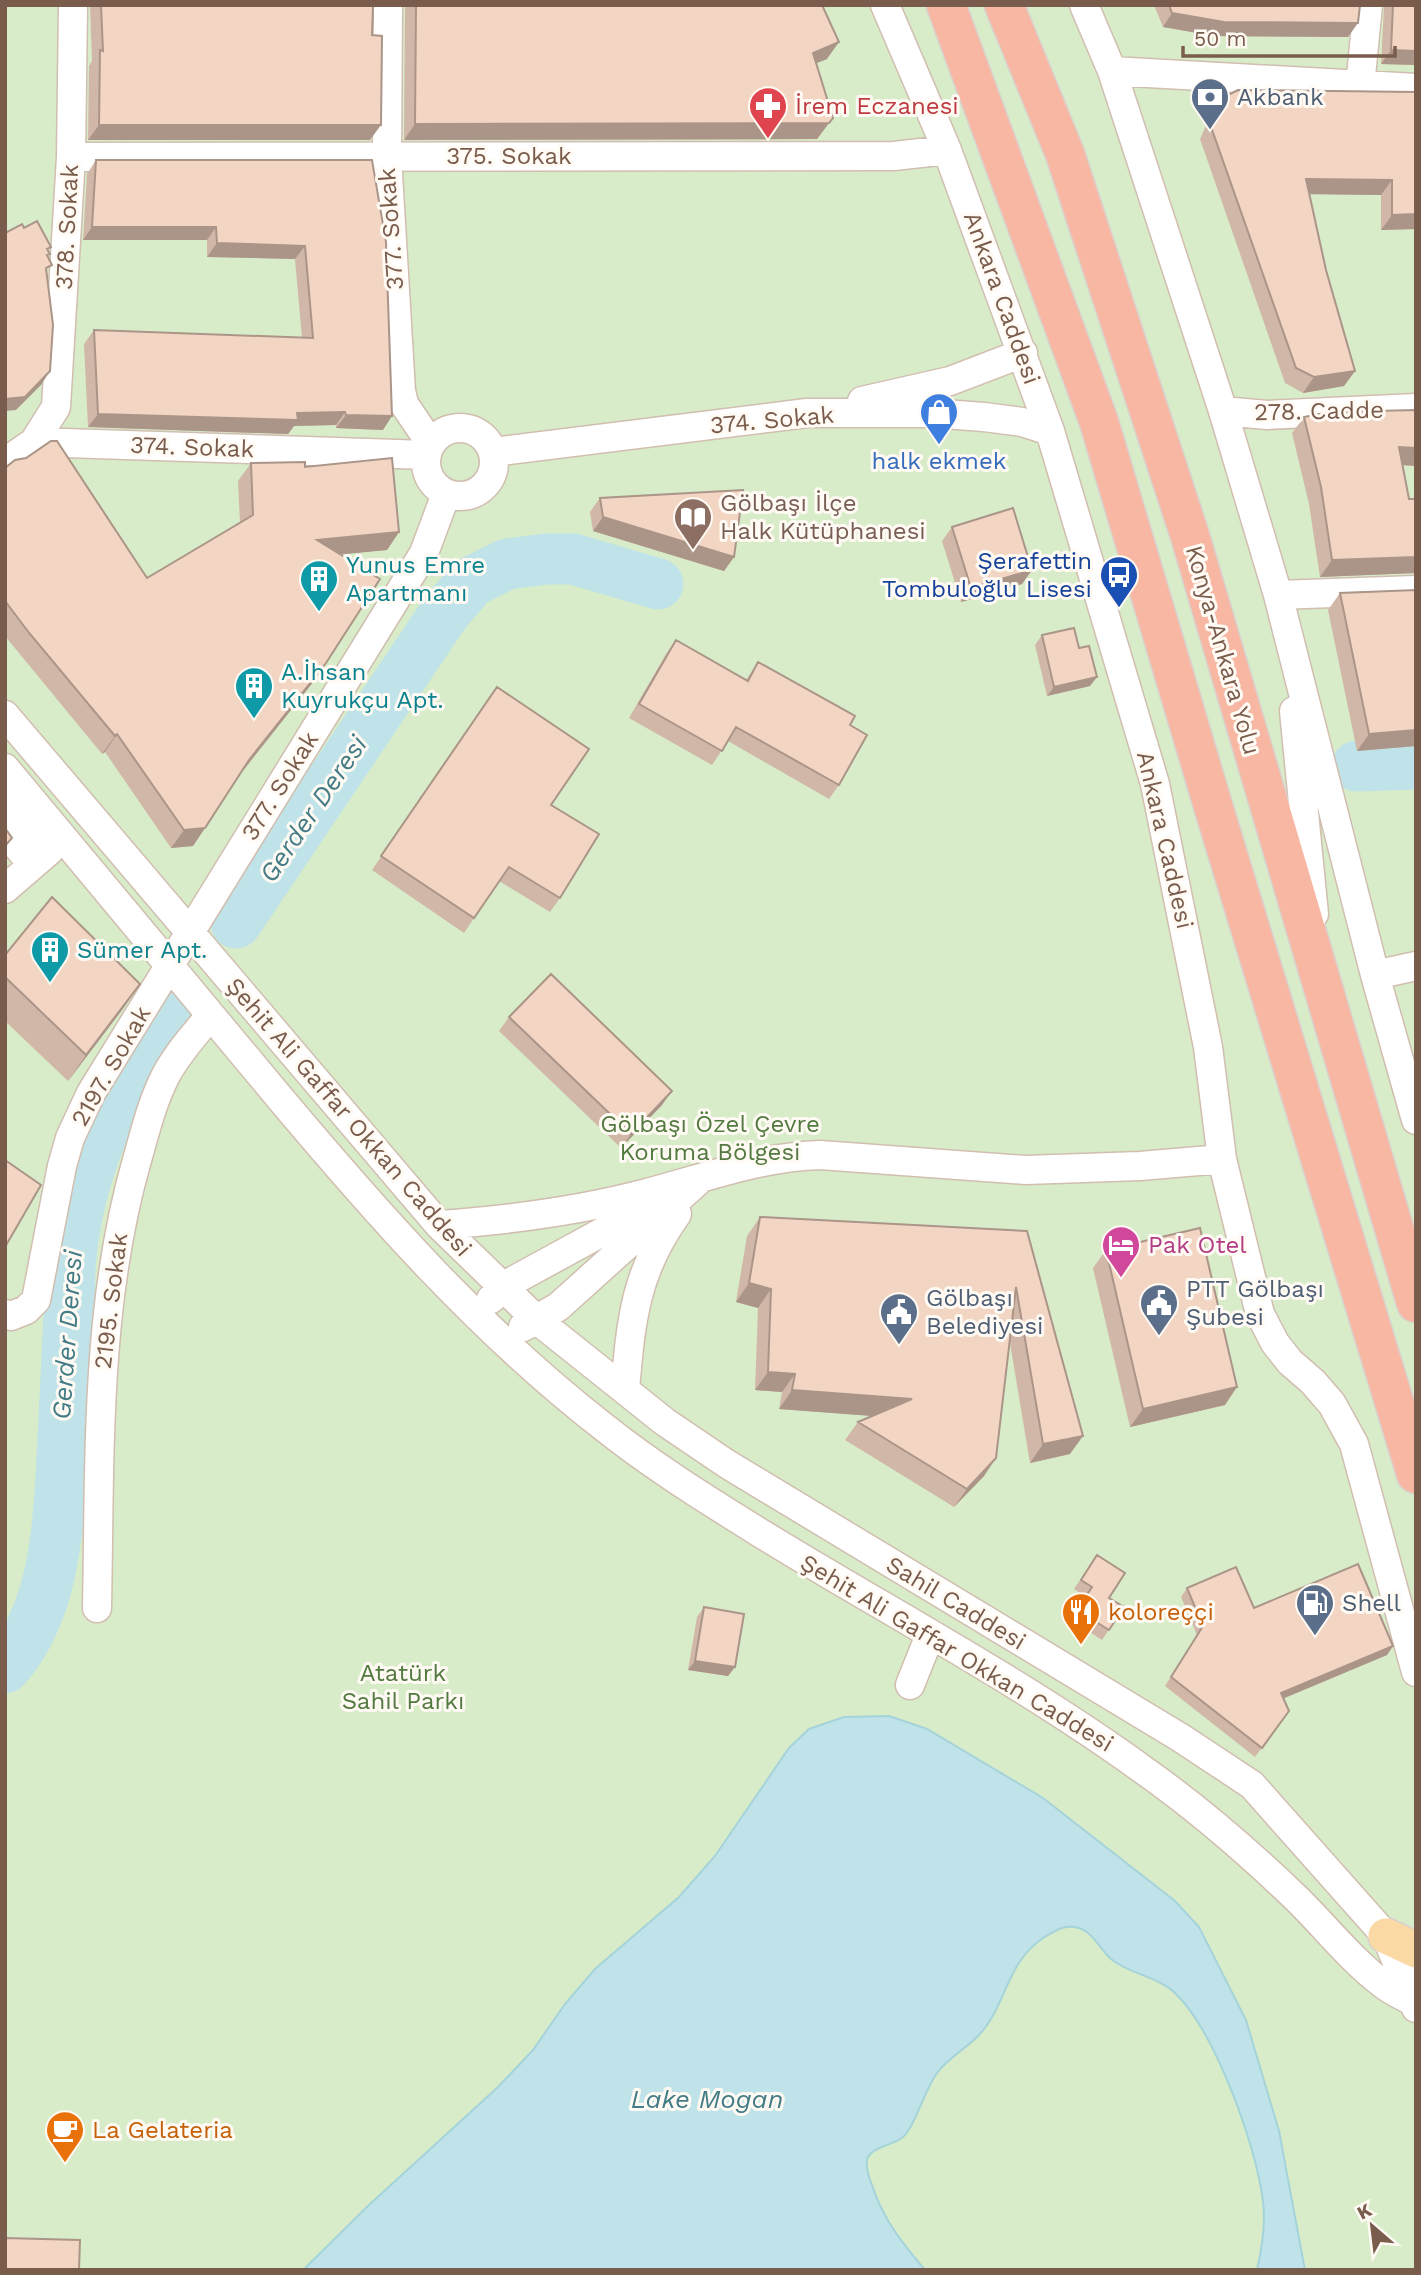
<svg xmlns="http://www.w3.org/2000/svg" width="1421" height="2275" viewBox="0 0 1421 2275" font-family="'Work Sans',sans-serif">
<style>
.green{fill:#d8ecc9}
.water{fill:#bfe3e8;stroke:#a5d3da;stroke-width:2}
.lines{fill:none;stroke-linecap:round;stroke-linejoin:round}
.river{stroke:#bfe3e8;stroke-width:51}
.minor-casing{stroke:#d1beb0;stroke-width:31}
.major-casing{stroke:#dad1cd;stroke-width:38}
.highway-casing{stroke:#dad1cd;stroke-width:41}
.minor{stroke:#fff;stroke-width:28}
.major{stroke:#fbd9a5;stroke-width:35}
.highway{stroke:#f7b7a3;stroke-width:38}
.wall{fill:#d1b7a8}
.shaded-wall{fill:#aa9588}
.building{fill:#f3d5c3;stroke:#aa9588;stroke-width:2}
.labels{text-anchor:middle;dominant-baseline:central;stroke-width:6;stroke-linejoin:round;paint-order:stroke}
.service-label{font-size:24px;fill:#4e5e75;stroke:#fffaf3;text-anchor:start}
.health-label{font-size:24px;fill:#be3a42;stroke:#fffaf3;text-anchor:start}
.street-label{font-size:24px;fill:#7a5c4d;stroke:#fffaf3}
.shop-label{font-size:24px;fill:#366cbe;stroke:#fffaf3}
.education-label{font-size:24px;fill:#785e54;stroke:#fffaf3;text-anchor:start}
.transit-label{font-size:24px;fill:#164399;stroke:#fffaf3;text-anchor:end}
.culture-label{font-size:24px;fill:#0d838f;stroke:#fffaf3;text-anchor:start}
.park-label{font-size:24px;fill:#537a41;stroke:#fffaf3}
.hotel-label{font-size:24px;fill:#b23c85;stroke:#fffaf3;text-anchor:start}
.food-label{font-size:24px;fill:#c56008;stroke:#fffaf3;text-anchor:start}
.water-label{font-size:26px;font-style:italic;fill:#437c86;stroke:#fffaf3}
</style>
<rect width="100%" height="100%" fill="#fdf6ec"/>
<path class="green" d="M5 5H1416V2270H5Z"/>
<path class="water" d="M889 1716 927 1729 1043 1798 1175 1901 1199 1927 1246 2020 1279 2131 1305 2270H1257C1262 2248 1266 2224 1263 2202 1257 2147 1215 2032 1176 1994 1160 1977 1129 1974 1111 1959 1096 1945 1091 1925 1067 1927 1058 1928 1050 1934 1043 1938 1006 1963 1007 2004 980 2034 967 2048 948 2058 937 2073 925 2089 915 2127 902 2138 893 2145 870 2147 867 2160 866 2167 869 2178 872 2185 883 2219 902 2243 925 2270H303L369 2205 498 2087 533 2050 565 2004 595 1969 679 1897 715 1856 789 1748 809 1729 844 1717Z"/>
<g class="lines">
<path class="river" d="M1357 766 1416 764
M236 923 444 614 471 582 507 564 546 559H573L658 584
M5 1668C55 1611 58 1530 62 1457 64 1410 67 1362 69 1314 70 1295 69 1275 71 1256 80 1167 119 1084 171 1013"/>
<defs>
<path id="minor" d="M388 5 387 157 401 391 404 404 431 444
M885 5 947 150 1050 431 1155 784 1208 1047 1222 1159 1260 1314 1275 1343 1290 1362 1313 1382 1332 1404 1354 1444 1416 1672
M1084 5 1112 71 1223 411 1278 595 1375 975 1416 1120
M1112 71 1416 88
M1360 86 1368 5
M71 157 894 156 947 150
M862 401 950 381 1023 353
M1223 411 1267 415 1416 408
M426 462a34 34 0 1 1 68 0a34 34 0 1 1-68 0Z
M34 442 56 407 71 157 73 5
M493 452 807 413H930L984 417 1022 422 1050 431
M5 462 34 442 427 455
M1278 595 1416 590
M1294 711 1314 914
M5 715 439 1225 537 1320 665 1422 727 1464 1181 1738 1252 1785 1386 1936 1416 2008
M5 768C97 877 187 988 279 1097 379 1216 481 1332 605 1428 654 1467 709 1501 762 1534 889 1612 1022 1682 1142 1769 1196 1807 1247 1851 1295 1897 1325 1926 1350 1959 1383 1984 1393 1992 1405 1997 1416 2003
M5 799 42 843 27 858 5 832
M5 889 49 851
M1375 975 1416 966
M439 1225C509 1220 579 1211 647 1193 705 1178 759 1157 820 1155L1026 1170 1140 1166 1222 1159
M491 1299 509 1283 661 1200
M5 1314 11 1316 26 1310 36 1300 62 1166 70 1138 91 1093 424 553 446 494
M523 1327 558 1307 698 1181
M625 1390C631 1321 635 1272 677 1214
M97 1608C100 1457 95 1306 137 1160 145 1132 152 1102 166 1075 177 1054 195 1034 210 1016
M910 1685 930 1635"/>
<path id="major" d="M1386 1936 1416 1950"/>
<path id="highway" d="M946 5 1099 422 1214 809 1416 1474
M1004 5 1065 154 1190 536 1416 1303"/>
</defs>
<use href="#minor" class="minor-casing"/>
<use href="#major" class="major-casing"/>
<use href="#highway" class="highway-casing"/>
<use href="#minor" class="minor"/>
<use href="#major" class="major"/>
<use href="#highway" class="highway"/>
</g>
<path class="wall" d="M90 5H373L370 140H88L89 66 92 61Z
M405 5H822L827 59 816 63 833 118 817 139 404 140Z
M1154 5H1360L1348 37 1215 36 1163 27Z
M1386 5H1416V65L1381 64 1384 7Z
M1402 92 1416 229 1381 230V195L1310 194 1326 270 1355 371 1344 386 1303 393 1285 383 1200 139 1211 114 1222 98Z
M96 160H372L383 430 336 428V425L294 426 288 434 88 427 84 344 94 330 302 338 295 259 207 257V240H83L87 174Z
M1416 410V466L1403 465 1409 499H1416V573L1320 577 1309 504 1292 433 1304 417Z
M251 463 305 467 399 532 387 550 341 554 326 663 314 681 242 772 193 846 171 848 105 752 102 754 5 636V468L147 578 240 523 238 481Z
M600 498 734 557 724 571 593 531 590 512Z
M952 527 1032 570 1022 584 961 602 942 541Z
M1416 590V746L1357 751 1328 610 1340 593Z
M1042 635 1090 686 1047 696 1035 645Z
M676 640 746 680 758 662 850 725 839 785 829 799 728 741 712 765 629 718 666 654Z
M497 687 551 805 560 898 550 912 499 881 464 933 372 870Z
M5 955 140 984 122 1010 68 1081 5 1021Z
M509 1017 662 1105 621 1148 499 1031Z
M760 1217 1027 1231 1070 1454 1030 1463 1010 1343 984 1476 954 1507 845 1440 858 1422 873 1416 779 1409 782 1392 755 1390 758 1308 736 1302 747 1236Z
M1106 1250 1225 1405 1130 1427 1093 1268Z
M1097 1555 1109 1598 1124 1607 1102 1640 1071 1620 1086 1597 1074 1589Z
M1187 1588 1254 1608 1393 1646 1387 1655 1284 1698 1289 1711 1255 1757 1165 1686 1197 1635 1181 1597Z
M704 1607 735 1667 728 1676 688 1670 697 1617Z"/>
<path class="shaded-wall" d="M1172 13 1358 23 1348 37 1215 36 1163 27Z
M839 42 827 59 802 69 813 53Z
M1391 50 1416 51V65L1381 64Z
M829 123 817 139 404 140 415 124Z
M99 125H381L370 140H88Z
M1306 179 1392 180 1381 195 1296 194Z
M1416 214V229L1381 230 1392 215Z
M92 227H216L207 240H83Z
M217 243 305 246 295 259 207 257Z
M50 371 41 385 16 410 5 411V399Z
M1355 371 1344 386 1303 393 1314 377Z
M345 412 336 425 294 426 288 434 88 427 98 414Z
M346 415 392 416 383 430 336 428Z
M1399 447 1416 448V466L1387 464Z
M603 517 734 557 724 571 593 531Z
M399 532 387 550 305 558 317 540Z
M1416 557V573L1320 577 1332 560Z
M1032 570 1022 584 961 602 971 588Z
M326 663 314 681 237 778 249 760Z
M1097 677 1090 686 1047 696 1054 687Z
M1416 730V746L1357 751 1369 734Z
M117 734 105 752 102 754 115 736Z
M205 828 193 846 171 848 184 830Z
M140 984 122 1010 68 1081 86 1055Z
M672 1091 662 1105 621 1148 631 1134Z
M749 1283 771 1289 758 1308 736 1302Z
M768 1372 795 1374 782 1392 755 1390Z
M1237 1387 1225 1405 1130 1427 1143 1409Z
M792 1390 912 1399 899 1418 779 1409Z
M1083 1436 1070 1454 1030 1463 1043 1444Z
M996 1458 984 1476 954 1507 967 1489Z
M1393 1646 1387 1655 1275 1702 1281 1693Z
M695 1661 735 1667 728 1676 688 1670Z"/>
<path class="building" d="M101 5H373L372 35 382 36 381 125H99L100 50 103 51Z
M416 5H822L839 42 813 53 833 118 829 123 415 124Z
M1169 5H1360L1358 23 1224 22 1172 13Z
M1393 5H1416V51L1391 50Z
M1238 90 1416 92V214L1392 215V180L1306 179 1326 270 1355 371 1314 377 1296 368 1210 124 1222 98Z
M96 160H372L386 242 392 416 346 415 345 412 297 413 298 420 98 414 94 330 313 338 305 246 217 243 216 227H92Z
M37 221 51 247 47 249 50 254 47 255 52 265 46 268 53 325 50 371 25 397 5 399V233L22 224 24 228Z
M1416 410V448L1399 447 1409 499H1416V557L1332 560 1321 487 1304 417 1329 412Z
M51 441H57L147 578 253 515 251 463 305 462V467L392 458 399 532 317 540 380 579 326 663 249 760 205 828 184 830 117 734 115 736 30 634 5 601V468L15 460 26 458Z
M743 490 734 557 603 517 600 498Z
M1013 508 1032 570 971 588 952 527Z
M1416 590V730L1369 734 1340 593Z
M1074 628 1079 648 1089 646 1097 677 1054 687 1042 635Z
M676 640 748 681 758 662 855 716 850 725 867 735 839 785 736 727 722 751 639 704Z
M497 687 589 749 551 805 599 834 560 898 509 867 474 918 381 856Z
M5 828 12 838 5 846Z
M52 897 140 984 86 1055 5 977V955Z
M551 974 672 1091 631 1134 509 1017Z
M5 1160 41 1185 5 1247Z
M760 1217 1027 1231 1083 1436 1043 1444 1016 1287 996 1458 967 1489 858 1422 912 1399 792 1390 795 1374 768 1372 771 1289 749 1283Z
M1200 1228 1237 1387 1143 1409 1106 1250Z
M1097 1555 1125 1573 1109 1598 1124 1607 1109 1630 1077 1610 1092 1587 1081 1580Z
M1358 1564 1393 1646 1281 1693 1289 1711 1262 1748 1171 1677 1203 1626 1187 1588 1236 1567 1254 1608Z
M704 1607 744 1614 735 1667 695 1661Z
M5 2238 80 2240 79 2270H5Z"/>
<defs>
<symbol id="bank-pin" viewBox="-11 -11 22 30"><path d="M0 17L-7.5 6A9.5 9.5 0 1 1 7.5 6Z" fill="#5c6f8a" stroke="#fffaf3"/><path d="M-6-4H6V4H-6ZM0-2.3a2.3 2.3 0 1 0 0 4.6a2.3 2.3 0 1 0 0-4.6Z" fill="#fff"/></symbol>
<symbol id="pharmacy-pin" viewBox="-11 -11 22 30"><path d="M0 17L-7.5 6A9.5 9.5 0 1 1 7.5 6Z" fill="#e0444e" stroke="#fffaf3"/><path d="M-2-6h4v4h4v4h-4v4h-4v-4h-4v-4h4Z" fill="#fff"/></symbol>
<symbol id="shop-pin" viewBox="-11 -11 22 30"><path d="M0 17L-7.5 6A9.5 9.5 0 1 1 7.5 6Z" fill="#3f7fe0" stroke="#fffaf3"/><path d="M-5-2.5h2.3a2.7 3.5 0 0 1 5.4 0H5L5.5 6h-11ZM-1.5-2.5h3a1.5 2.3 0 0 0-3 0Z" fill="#fff"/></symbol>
<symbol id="library-pin" viewBox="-11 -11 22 30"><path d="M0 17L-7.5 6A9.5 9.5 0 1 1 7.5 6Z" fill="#8d6e63" stroke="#fffaf3"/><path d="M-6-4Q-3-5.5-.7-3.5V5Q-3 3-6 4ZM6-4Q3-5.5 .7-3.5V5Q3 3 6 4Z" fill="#fff"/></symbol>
<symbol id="bus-pin" viewBox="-11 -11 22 30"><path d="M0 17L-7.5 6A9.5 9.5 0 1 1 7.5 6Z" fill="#1a4fb4" stroke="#fffaf3"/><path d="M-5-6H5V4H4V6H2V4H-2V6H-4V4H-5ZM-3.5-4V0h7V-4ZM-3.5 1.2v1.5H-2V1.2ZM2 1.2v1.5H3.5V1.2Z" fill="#fff"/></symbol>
<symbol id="building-pin" viewBox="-11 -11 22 30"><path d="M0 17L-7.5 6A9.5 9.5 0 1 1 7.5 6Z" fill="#0f9aa8" stroke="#fffaf3"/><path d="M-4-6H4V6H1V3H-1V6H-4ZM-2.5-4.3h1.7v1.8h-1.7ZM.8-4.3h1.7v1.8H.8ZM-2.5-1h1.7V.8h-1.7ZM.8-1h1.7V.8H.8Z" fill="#fff"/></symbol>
<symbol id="hotel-pin" viewBox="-11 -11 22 30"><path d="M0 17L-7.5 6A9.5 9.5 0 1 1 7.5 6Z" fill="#d1479c" stroke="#fffaf3"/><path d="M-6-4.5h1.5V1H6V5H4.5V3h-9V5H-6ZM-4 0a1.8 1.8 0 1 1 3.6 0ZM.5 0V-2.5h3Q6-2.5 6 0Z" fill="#fff"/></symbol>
<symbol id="civic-pin" viewBox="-11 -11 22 30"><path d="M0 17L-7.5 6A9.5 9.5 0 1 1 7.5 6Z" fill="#5c6f8a" stroke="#fffaf3"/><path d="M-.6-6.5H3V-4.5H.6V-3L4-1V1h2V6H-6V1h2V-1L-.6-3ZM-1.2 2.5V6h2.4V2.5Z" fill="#fff"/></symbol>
<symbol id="fuel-pin" viewBox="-11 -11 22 30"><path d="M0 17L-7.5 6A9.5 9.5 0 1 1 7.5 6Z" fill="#5c6f8a" stroke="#fffaf3"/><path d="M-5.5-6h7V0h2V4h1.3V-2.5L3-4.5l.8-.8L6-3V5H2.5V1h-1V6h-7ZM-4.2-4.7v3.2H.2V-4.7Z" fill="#fff"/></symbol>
<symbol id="restaurant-pin" viewBox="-11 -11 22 30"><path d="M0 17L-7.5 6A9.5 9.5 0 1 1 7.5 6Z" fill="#e8710a" stroke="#fffaf3"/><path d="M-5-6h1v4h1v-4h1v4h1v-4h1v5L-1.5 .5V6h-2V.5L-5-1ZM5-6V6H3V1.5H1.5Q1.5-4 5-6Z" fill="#fff"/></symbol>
<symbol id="cafe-pin" viewBox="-11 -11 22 30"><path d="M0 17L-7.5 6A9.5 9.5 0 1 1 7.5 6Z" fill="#e8710a" stroke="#fffaf3"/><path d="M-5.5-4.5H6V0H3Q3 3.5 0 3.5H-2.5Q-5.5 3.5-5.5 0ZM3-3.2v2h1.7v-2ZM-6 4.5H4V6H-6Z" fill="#fff"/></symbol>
</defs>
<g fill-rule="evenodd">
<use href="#bank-pin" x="1188" y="75" width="44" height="60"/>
<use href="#pharmacy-pin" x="746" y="84" width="44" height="60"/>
<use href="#shop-pin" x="917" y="390" width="44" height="60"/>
<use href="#library-pin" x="671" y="495" width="44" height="60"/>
<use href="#bus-pin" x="1097" y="553" width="44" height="60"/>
<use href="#building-pin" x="297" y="557" width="44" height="60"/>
<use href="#building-pin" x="232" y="664" width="44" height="60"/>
<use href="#building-pin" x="28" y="928" width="44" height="60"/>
<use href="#hotel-pin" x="1099" y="1223" width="44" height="60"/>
<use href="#civic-pin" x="1137" y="1281" width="44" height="60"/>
<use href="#civic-pin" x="877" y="1290" width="44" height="60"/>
<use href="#fuel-pin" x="1293" y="1581" width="44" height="60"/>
<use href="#restaurant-pin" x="1059" y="1590" width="44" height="60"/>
<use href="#cafe-pin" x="43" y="2108" width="44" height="60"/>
</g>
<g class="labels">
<g class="service-label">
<text x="1237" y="97">Akbank</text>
<text x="1186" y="1289">PTT Gölbaşı<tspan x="1186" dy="28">Şubesi</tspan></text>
<text x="926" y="1298">Gölbaşı<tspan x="926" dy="28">Belediyesi</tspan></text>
<text x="1342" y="1603">Shell</text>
</g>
<g class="health-label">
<text x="795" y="106">İrem Eczanesi</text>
</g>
<g class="street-label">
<text x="509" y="156">375. Sokak</text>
<text transform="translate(67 227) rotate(-87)">378. Sokak</text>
<text transform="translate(391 229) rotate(-94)">377. Sokak</text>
<text transform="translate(1002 298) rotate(70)">Ankara Caddesi</text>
<text transform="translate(1319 411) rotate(-1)">278. Cadde</text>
<text transform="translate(772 420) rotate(-5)">374. Sokak</text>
<text transform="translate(192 447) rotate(2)">374. Sokak</text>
<text transform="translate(1223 650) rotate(74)">Konya-Ankara Yolu</text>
<text transform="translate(280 786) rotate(-58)">377. Sokak</text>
<text transform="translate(1165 840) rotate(77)">Ankara Caddesi</text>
<text transform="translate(111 1066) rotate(-60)">2197. Sokak</text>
<text transform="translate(349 1117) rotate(49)">Şehit Ali Gaffar Okkan Caddesi</text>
<text transform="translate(111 1301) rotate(-83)">2195. Sokak</text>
<text transform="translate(956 1603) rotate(31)">Sahil Caddesi</text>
<text transform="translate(957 1653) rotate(31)">Şehit Ali Gaffar Okkan Caddesi</text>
</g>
<g class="shop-label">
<text x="939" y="461">halk ekmek</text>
</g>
<g class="education-label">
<text x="720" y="503">Gölbaşı İlçe<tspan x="720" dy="28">Halk Kütüphanesi</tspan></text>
</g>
<g class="transit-label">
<text x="1092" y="561">Şerafettin<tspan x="1092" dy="28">Tombuloğlu Lisesi</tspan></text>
</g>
<g class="culture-label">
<text x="346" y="565">Yunus Emre<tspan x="346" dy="28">Apartmanı</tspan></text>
<text x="281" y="672">A.İhsan<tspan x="281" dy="28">Kuyrukçu Apt.</tspan></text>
<text x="77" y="950">Sümer Apt.</text>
</g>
<g class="park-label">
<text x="710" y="1124">Gölbaşı Özel Çevre<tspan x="710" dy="28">Koruma Bölgesi</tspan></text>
<text x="403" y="1673">Atatürk<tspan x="403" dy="28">Sahil Parkı</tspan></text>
</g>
<g class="hotel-label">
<text x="1148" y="1245">Pak Otel</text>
</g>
<g class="food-label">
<text x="1108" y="1612">koloreççi</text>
<text x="92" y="2130">La Gelateria</text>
</g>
<g class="water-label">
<text transform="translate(313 809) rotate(-56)">Gerder Deresi</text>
<text transform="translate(67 1335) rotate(-86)">Gerder Deresi</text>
<text x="707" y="2099">Lake Mogan</text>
</g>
</g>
<rect width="1421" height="2275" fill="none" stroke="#7a5c4d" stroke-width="14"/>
<g transform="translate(1372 2226) rotate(332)" stroke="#fffaf3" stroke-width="5" paint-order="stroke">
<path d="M0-5L12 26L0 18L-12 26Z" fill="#7a5c4d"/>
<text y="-10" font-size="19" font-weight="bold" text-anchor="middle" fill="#7a5c4d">K</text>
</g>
<path d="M1183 46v10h212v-10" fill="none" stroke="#7a5c4d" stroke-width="3.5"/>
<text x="1194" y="46" font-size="21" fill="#7a5c4d" stroke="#fffaf3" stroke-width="5" paint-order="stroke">50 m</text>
</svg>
